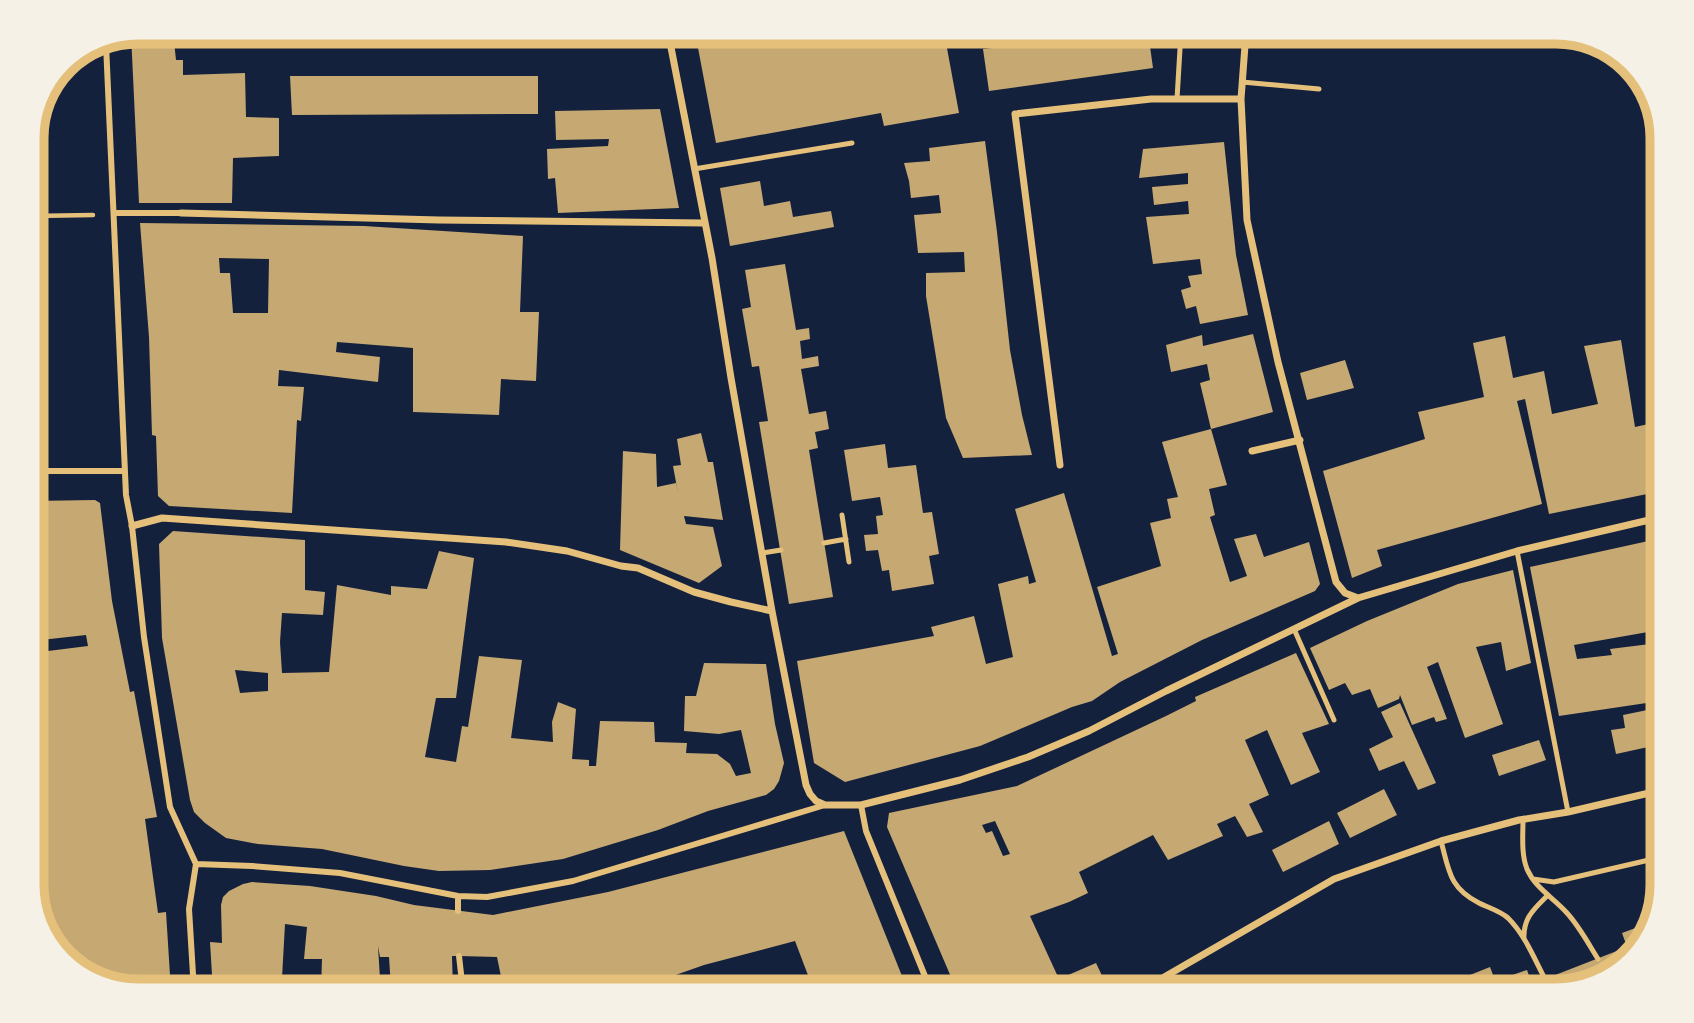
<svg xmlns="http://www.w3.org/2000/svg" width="1694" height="1023" viewBox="0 0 1694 1023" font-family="'Zilla Slab',serif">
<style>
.building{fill:#c6a872;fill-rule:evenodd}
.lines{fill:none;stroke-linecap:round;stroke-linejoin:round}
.path{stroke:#e5c07b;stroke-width:4.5}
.service{stroke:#e5c07b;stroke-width:5}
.pedestrian{stroke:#e5c07b;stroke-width:6}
.minor{stroke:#e5c07b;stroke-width:7}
.rim{fill:none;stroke:#e5c07b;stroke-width:9}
</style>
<rect width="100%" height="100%" fill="#14213d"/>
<path class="building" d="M137 32H173L176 60H183V75L245 73 246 117 279 118V156L233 158 232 203H139L131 34Z
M695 32H944L959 113 884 126 881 113 716 143Z
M999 32H1027L1028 43 1046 41 1045 32H1084V35L1100 33V32H1148L1153 68 989 91 983 49 992 48 990 33Z
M290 76H538V114L292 115Z
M660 109 679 208 558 213 555 178 548 179 547 149 608 146 609 139 556 140 555 111Z
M985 141 997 232 1010 350 1022 415 1032 455 963 458 946 418 926 296V273L965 272 964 252 918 253 914 215 941 213 939 195 911 198 909 181 904 163 930 161 929 148Z
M1224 142 1236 255 1248 315 1200 324 1196 306 1186 309 1181 290 1191 287 1188 276 1202 274 1200 259 1153 264 1146 217 1189 214 1188 201 1154 205 1152 187 1188 184V173L1139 178 1143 149Z
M760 181 764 206 790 201 793 217 831 211 834 227 730 246 720 188Z
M140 223 364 226 523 236 520 312H539L536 381 501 379 499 415 413 412V348L337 342 336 352 380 357 378 382 279 370 278 386 304 387 301 421 297 420 292 513 169 506 158 496 156 436 152 435 149 337ZM219 258 269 259 268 313H233L230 273H220Z
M785 264 796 330 809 328 810 339 800 341 802 359 818 356 819 366 801 369 809 414 826 411 829 429 815 432 818 448 809 450 833 597 789 604 759 422 768 421 759 366 752 367 742 309 751 307 745 270Z
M1253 334 1273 412 1211 429 1227 485 1209 489 1215 515 1210 517 1230 582 1247 576 1234 539 1256 534 1264 557 1309 542 1320 584 1315 591 1202 640 1120 682 1092 701 1072 707 980 746 845 782 814 763 797 661 934 636 931 627 974 616 986 664 1013 657 998 584 1028 576 1029 584 1036 582 1015 509 1064 493 1112 656 1118 654 1097 587 1161 566 1150 523 1171 518 1167 499 1178 497 1162 442 1211 429 1200 383 1210 380 1207 364 1171 372 1166 345 1202 335 1203 346Z
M1505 336 1513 378 1544 371 1552 414 1598 404 1584 346 1621 340 1635 427 1662 421V491L1549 514 1525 399 1517 401 1542 504 1377 550 1382 566 1352 578 1323 471 1425 439 1418 412 1484 397 1473 343Z
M1345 360 1354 388 1307 400 1300 373Z
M701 433 708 462H713L723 520 684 516 686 524 713 527 722 566 699 583 620 550 623 451 656 454 657 487 676 483 678 493 673 466 681 465 677 439Z
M885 444 888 468 916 465 923 513 932 512 939 554 929 556 934 584 892 591 889 570 882 571 878 550 866 551 864 535 878 534 876 516 883 515 880 497 852 501 844 450Z
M95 500 100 503 112 601 130 692 134 691 157 817 145 819 158 913 166 912 171 991H137L84 977 46 939 32 892V653L88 646 86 635 32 641V501Z
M173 531 305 540V590L325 592 323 615 282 613 280 642 282 673 329 672 337 585 391 595V586L427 589 439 551 474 558 456 698H436L425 757 456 762 462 726 468 727 479 656 522 660 511 738 553 742 552 722 558 702 576 709 572 759 589 760V766H596L600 721 654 722 655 742 687 743 686 753 717 754 730 764 736 776 751 773 741 730 719 734 684 731 685 696H696L704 663 766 664 775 724 784 763 779 781 774 789 766 795 708 811 658 830 563 859 490 870 439 871 404 866 322 849 258 844 226 838 205 823 194 812 190 800 162 638 159 544ZM235 670 268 673V691L240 693Z
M1662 538V679L1656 680 1660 701 1559 716 1530 567ZM1648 632 1650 644 1610 649 1612 655 1577 659 1574 645Z
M1513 570 1531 663 1506 671 1501 642 1476 647 1503 724 1465 738 1438 662 1427 667 1447 719 1436 722 1434 717 1412 725 1400 695 1399 699 1378 708 1370 689 1352 695 1345 683 1329 690 1310 648 1367 621 1458 584Z
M1296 653 1329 724 1302 733 1320 772 1291 785 1267 730 1245 740 1269 795 1249 804 1263 832 1247 837 1235 816 1217 824 1223 836 1168 860 1153 835 1079 872 1088 893 1069 902 1030 916 1059 979 1096 963 1105 982 1081 991H957L887 827 889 813 1017 786 1166 716 1196 701 1195 697ZM995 821 1010 854 1003 856 992 831 986 833 982 825Z
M1400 703 1436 783 1418 790 1404 761 1379 771 1369 749 1393 737 1381 712Z
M1662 707V744L1616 754 1611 730 1625 728 1623 715Z
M1539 740 1546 760 1499 776 1492 755Z
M1384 789 1397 815 1350 838 1337 813Z
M1329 821 1339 844 1283 872 1272 850Z
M844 831 908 991H814L795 941 704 965 667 978 670 991H504L497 957 459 956H452L453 991H417V989L391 988 389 957H380L378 946 380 979 366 980 367 991H321L322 959H304L307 927 285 924 282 978 283 991H213L210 942 222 943 221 905 223 897 229 891 243 884 252 882 310 886 376 896 414 905 493 915 608 892Z
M1649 923 1651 928 1648 939 1610 977 1557 991H1506L1501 979 1527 970 1532 984 1545 979 1627 947 1622 933Z
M1490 967 1499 991H1430Z"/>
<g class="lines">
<path class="path" d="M32 216 93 215"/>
<path class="service" d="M1242 82 1319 89
M1177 99 1181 32
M694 169 852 143
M842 515 849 562
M824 543 846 539
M1517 551 1568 812
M762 553 781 550
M1294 629 1334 720
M1523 820C1523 835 1521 854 1527 869 1535 888 1554 898 1567 913 1579 926 1588 943 1598 959
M1441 841C1449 870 1449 888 1479 903 1489 908 1500 911 1508 918 1525 935 1534 958 1545 979
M1654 859 1662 882
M1533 879 1554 882 1662 857
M1524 939C1523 918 1534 909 1547 896"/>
<path class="pedestrian" d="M106 44 126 495 132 526 144 637 170 807 196 864 189 909 194 991
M115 213H181
M32 471H125
M861 805 866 831 931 991
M196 864 252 866 340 873 458 896 487 897 573 881 825 805
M458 896V911
M459 956 463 991"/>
<path class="minor" d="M668 32 712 258 731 378 772 611 806 785 810 794 816 801 825 805H861L960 780 1028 757 1089 731 1166 691 1358 598 1517 551 1662 517
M1246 32 1241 99 1247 220 1278 362 1336 582 1345 593 1358 598
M181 213 439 220 704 223
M1252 451 1300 440
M1060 465 1015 114 1151 99H1241
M132 526 162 518 506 542 567 551 621 566 638 568 694 592 731 602 772 611
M1140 991 1334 879 1441 841 1519 820 1568 812 1662 790"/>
</g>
<path d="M0 0H1694V1023H0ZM138 44H1556A94 94 0 0 1 1650 138V885A94 94 0 0 1 1556 979H138A94 94 0 0 1 44 885V138A94 94 0 0 1 138 44Z" fill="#f6f1e7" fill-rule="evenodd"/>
<path class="rim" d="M138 44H1556A94 94 0 0 1 1650 138V885A94 94 0 0 1 1556 979H138A94 94 0 0 1 44 885V138A94 94 0 0 1 138 44Z"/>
</svg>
